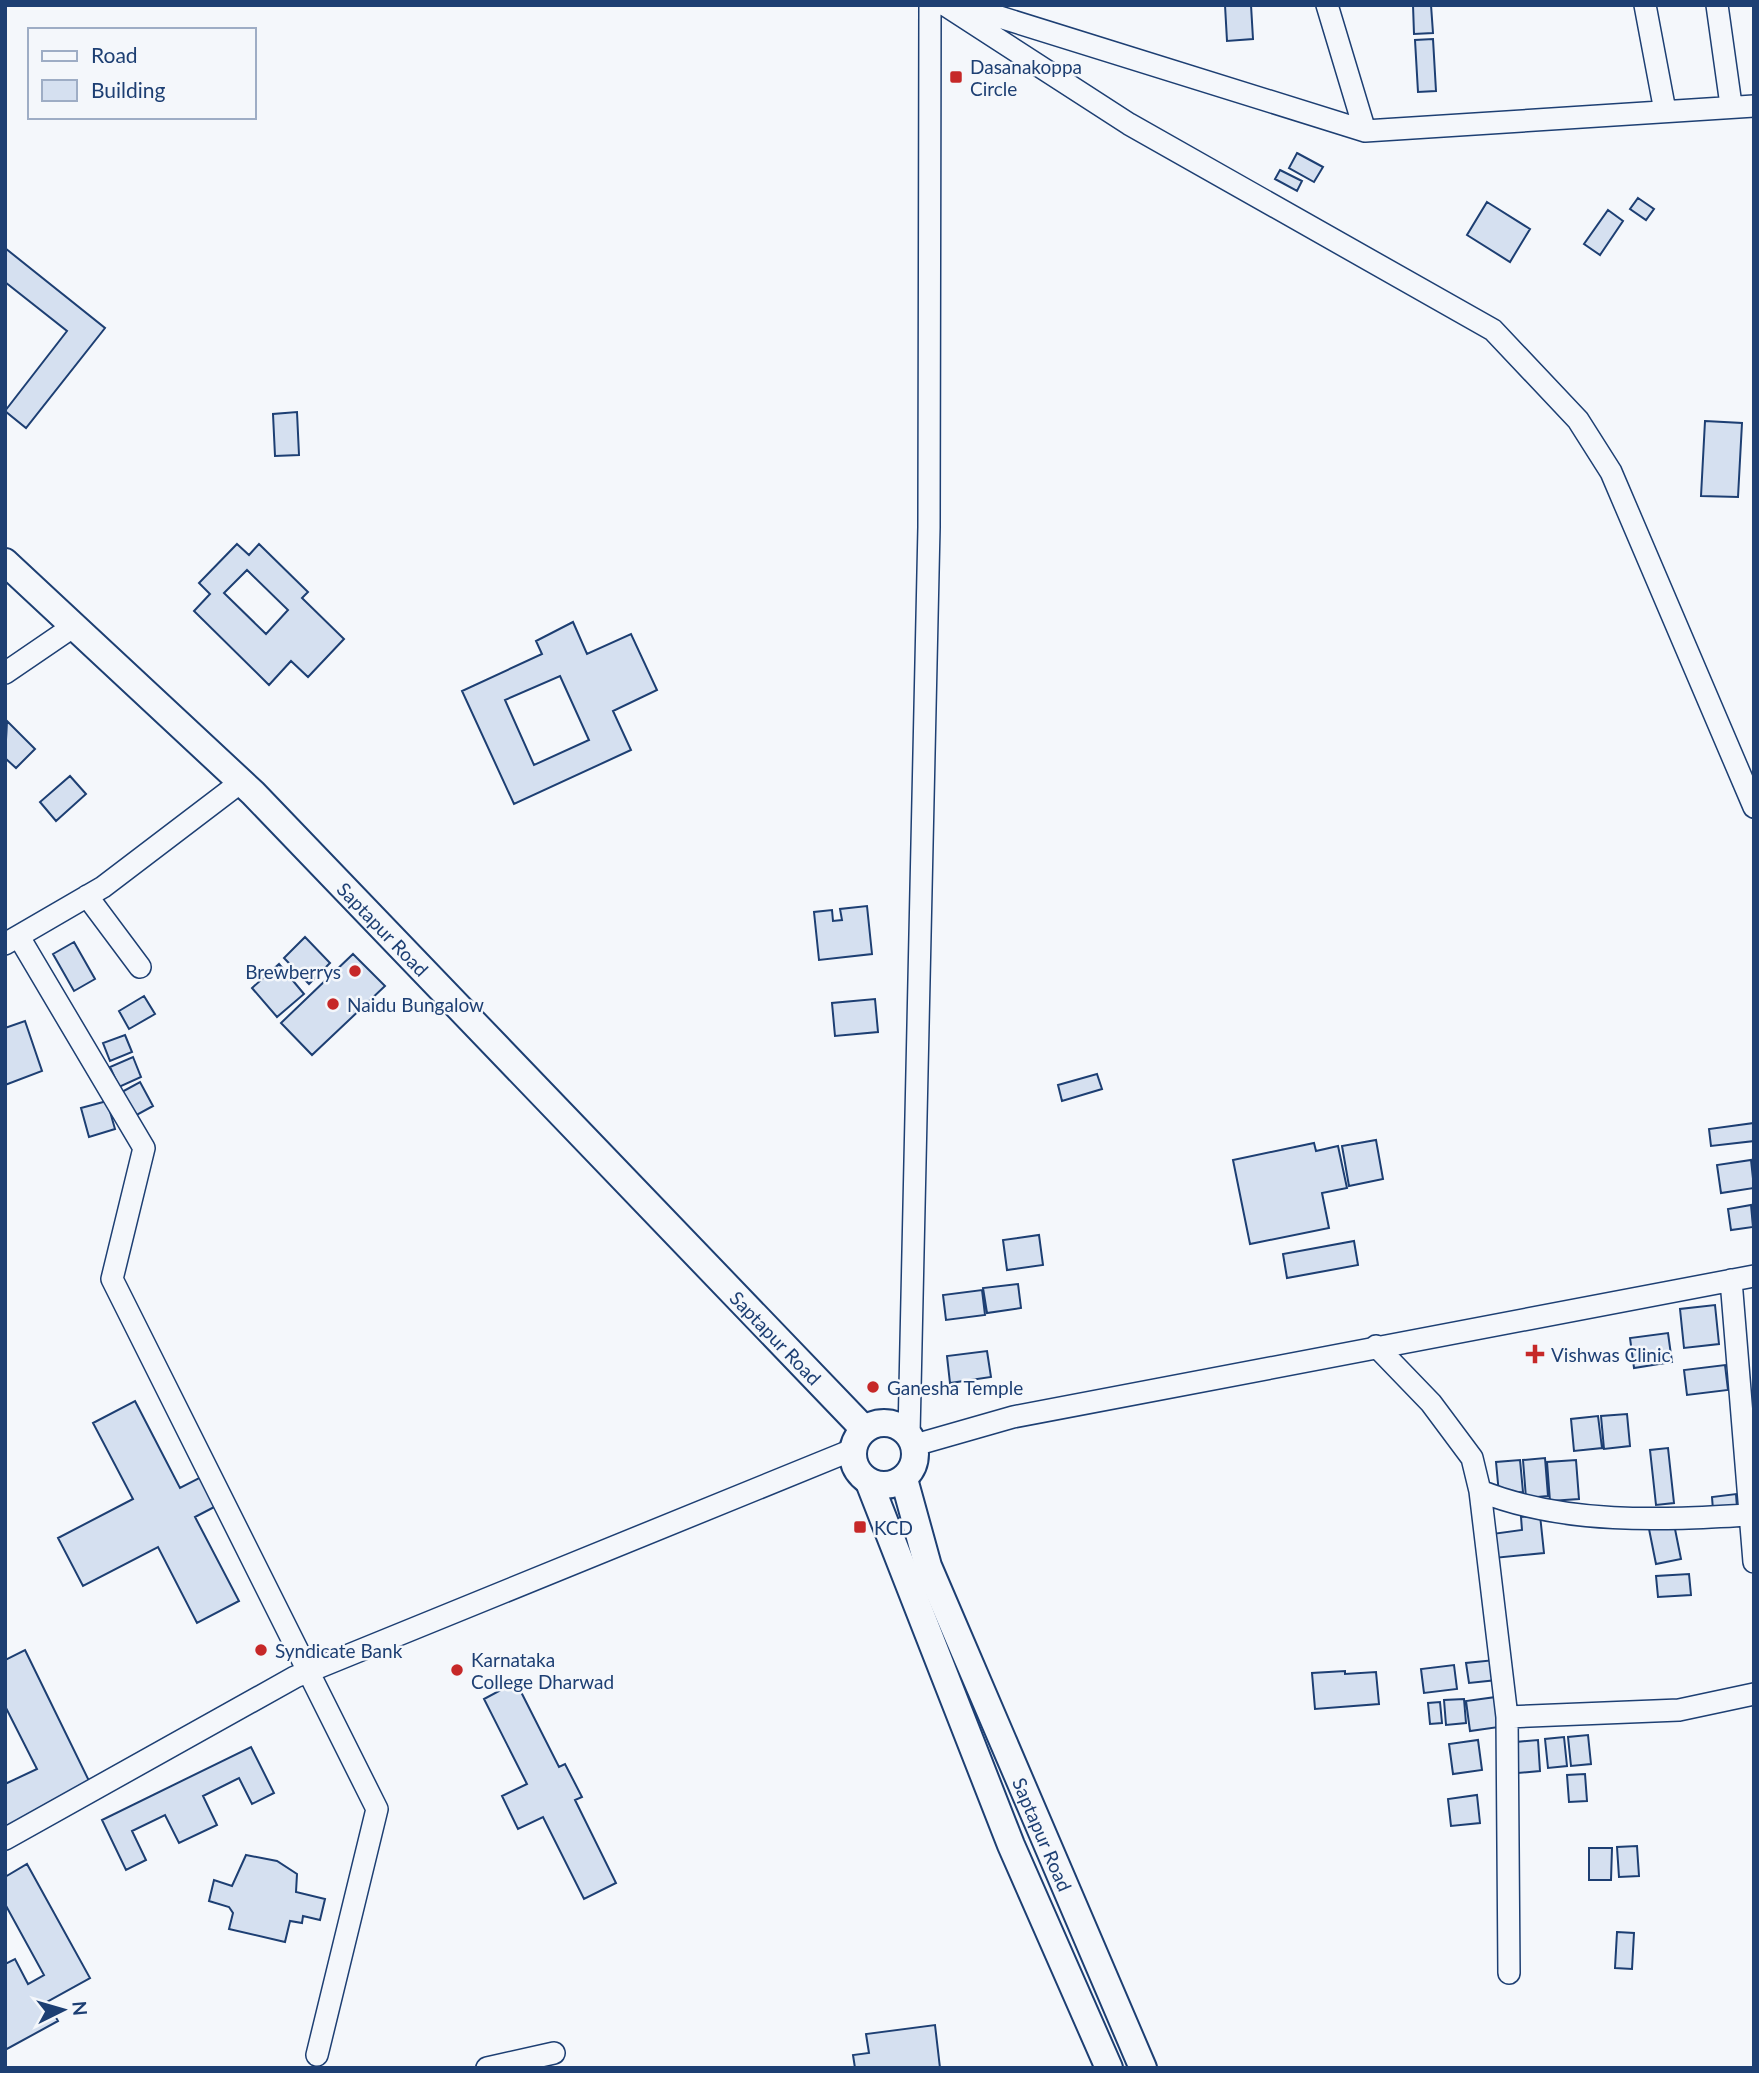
<svg xmlns="http://www.w3.org/2000/svg" width="1759" height="2073" viewBox="0 0 1759 2073" font-family="Lato,sans-serif">
<style>
.building{fill:#d5e0f0;stroke:#1d3f73;stroke-width:2;fill-rule:evenodd}
.lines{fill:none;stroke-linecap:round;stroke-linejoin:round}
.minor-casing{stroke:#1d3f73;stroke-width:24}
.major-casing{stroke:#1d3f73;stroke-width:30}
.minor{stroke:#f4f7fb;stroke-width:21}
.major{stroke:#f4f7fb;stroke-width:26}
.poi-dot{fill:#c62828;stroke:#f4f7fb;stroke-width:2.5}
.labels{text-anchor:middle;dominant-baseline:central;stroke-width:5;stroke-linejoin:round;paint-order:stroke}
.poi-label{font-size:19px;fill:#1d3f73;stroke:#f4f7fb;text-anchor:start}
.street-label{font-size:19px;fill:#1d3f73;stroke:#f4f7fb}
</style>
<rect width="100%" height="100%" fill="#f4f7fb"/>
<path class="building" d="M1225 5H1251L1253 39 1227 41Z
M1413 5H1431L1433 33 1414 34Z
M1433 39 1436 91 1418 92 1415 40Z
M1297 153 1323 167 1314 182 1289 168Z
M1280 170 1302 181 1297 191 1275 179Z
M1638 198 1654 209 1646 220 1630 209Z
M1487 202 1530 229 1510 262 1467 235Z
M1608 210 1623 221 1600 255 1584 244Z
M5 248 105 328 26 428 5 411 67 331 5 282Z
M297 412 299 455 275 456 273 414Z
M1705 421 1742 423 1738 497 1701 496Z
M237 544 249 555 259 544 308 592 302 598 344 639 308 677 291 661 269 685 194 611 210 594 199 583ZM247 570 288 610 266 634 224 593Z
M573 622 587 654 631 634 657 690 613 711 631 750 514 804 462 691 542 654 536 641ZM560 676 589 740 534 765 505 700Z
M7 721 35 749 16 768 5 758Z
M70 776 86 794 56 821 40 802Z
M867 906 872 954 819 960 814 912 832 910 833 921 842 920 840 909Z
M305 937 330 963 309 984 284 958Z
M74 942 95 979 74 991 53 954Z
M353 954 385 986 312 1055 281 1023Z
M279 964 304 994 277 1017 252 988Z
M144 996 155 1014 129 1029 119 1011Z
M875 999 878 1032 835 1036 832 1003Z
M25 1021 42 1071 5 1085V1028Z
M125 1035 132 1052 110 1061 103 1043Z
M133 1057 141 1077 119 1087 110 1067Z
M1097 1074 1102 1089 1062 1101 1058 1085Z
M140 1082 153 1106 133 1117 120 1093Z
M107 1101 115 1129 89 1137 81 1108Z
M1754 1123V1141L1711 1146 1709 1129Z
M1376 1140 1383 1179 1349 1186 1342 1146Z
M1314 1143 1316 1151 1338 1146 1347 1188 1322 1193 1329 1228 1250 1244 1233 1160Z
M1751 1160 1754 1188 1721 1193 1717 1165Z
M1751 1205 1753 1227 1731 1230 1728 1209Z
M1039 1235 1043 1265 1007 1270 1003 1240Z
M1354 1241 1358 1265 1287 1278 1283 1254Z
M1018 1284 1021 1308 987 1313 983 1288Z
M982 1290 985 1315 946 1320 943 1295Z
M1715 1305 1719 1344 1684 1348 1680 1309Z
M1668 1333 1672 1362 1634 1368 1630 1338Z
M987 1351 991 1377 950 1383 947 1356Z
M1725 1365 1728 1390 1687 1395 1684 1370Z
M135 1401 180 1488 205 1475 220 1504 195 1517 239 1601 197 1623 158 1547 83 1586 58 1538 133 1499 93 1423Z
M1627 1414 1630 1446 1604 1449 1601 1416Z
M1598 1416 1602 1448 1574 1451 1571 1419Z
M1668 1448 1674 1503 1656 1505 1650 1450Z
M1545 1458 1548 1496 1526 1498 1523 1460Z
M1520 1460 1523 1492 1499 1494 1496 1462Z
M1576 1460 1579 1499 1550 1501 1547 1462Z
M1736 1494 1737 1508 1713 1510 1712 1497Z
M1540 1515 1544 1553 1494 1558 1492 1534 1522 1530 1521 1517Z
M1674 1524 1681 1559 1656 1564 1649 1529Z
M1689 1574 1691 1595 1658 1597 1656 1576Z
M25 1650 92 1787 5 1830V1784L37 1769 5 1706V1660Z
M1495 1660 1497 1680 1469 1683 1466 1663Z
M1454 1665 1457 1689 1424 1693 1421 1669Z
M1345 1671V1674L1376 1672 1379 1704 1315 1709 1312 1673Z
M516 1682 559 1767 565 1764 582 1797 575 1800 616 1883 584 1899 543 1817 518 1829 502 1796 527 1784 484 1699Z
M1496 1697 1499 1727 1470 1731 1466 1701Z
M1464 1699 1466 1723 1446 1725 1444 1700Z
M1440 1702 1442 1723 1430 1724 1428 1703Z
M1588 1735 1591 1764 1571 1766 1568 1737Z
M1564 1737 1567 1766 1548 1768 1545 1739Z
M1478 1740 1482 1770 1453 1774 1449 1744Z
M1538 1740 1540 1771 1518 1773 1516 1742Z
M251 1747 274 1793 252 1804 239 1778 203 1796 217 1825 179 1843 165 1815 132 1831 146 1860 126 1870 102 1820Z
M1585 1774 1587 1801 1569 1802 1567 1775Z
M1477 1795 1480 1823 1451 1826 1448 1799Z
M1637 1846 1639 1876 1619 1877 1617 1847Z
M1589 1848H1612L1611 1880H1589Z
M246 1855 277 1861 297 1874 296 1892 325 1899 320 1920 303 1916 302 1923 290 1921 285 1942 229 1929 233 1913 229 1907 209 1901 214 1880 232 1886Z
M27 1864 90 1978 47 2002 58 2021 5 2050V1964L15 1959 28 1984 44 1975 5 1904V1877Z
M1617 1932 1634 1933 1632 1969 1615 1968Z
M935 2025 940 2068H855L853 2055 869 2053 866 2034Z"/>
<g class="lines">
<defs>
<path id="minor" d="M945 5 1129 124 1493 330 1578 420 1611 472 1754 807
M961 5 1365 131 1754 106
M1327 5 1365 131
M1645 5 1665 111
M1717 5 1731 105
M5 673 74 626
M87 896 140 967
M19 937 144 1148 112 1279 377 1809 317 2055
M5 944 103 887 241 782
M1731 1280 1754 1562
M1376 1346 1431 1403 1472 1458 1480 1491 1507 1717 1509 1973
M909 1434 929 527 930 5
M915 1445 1013 1417 1754 1276
M1480 1491C1565 1525 1661 1520 1750 1515
M1507 1717 1679 1710 1754 1694
M5 1839 295 1677 852 1450
M487 2068 554 2053"/>
<g id="major">
<path id="s1" d="M5 562 253 793 864 1429"/>
<circle cx="884" cy="1454" r="31"/>
<path id="s2" d="M904 1479 928 1566 1143 2068"/>
<path d="M869 1482 1011 1845 1109 2068"/>
</g>
</defs>
<use href="#minor" class="minor-casing"/>
<use href="#major" class="major-casing"/>
<use href="#minor" class="minor"/>
<use href="#major" class="major"/>
</g>
<g class="poi-dot">
<rect x="949" y="70" width="14" height="14" rx="3.5"/>
<circle cx="355" cy="971" r="7"/>
<circle cx="333" cy="1004" r="7"/>
<path d="M1531.5 1343.5h7v7h7v7h-7v7h-7v-7h-7v-7h7z"/>
<circle cx="873" cy="1387" r="7"/>
<rect x="853" y="1520" width="14" height="14" rx="3.5"/>
<circle cx="261" cy="1650" r="7"/>
<circle cx="457" cy="1670" r="7"/>
</g>
<g class="labels">
<g class="poi-label">
<text x="970" y="66">Dasanakoppa<tspan x="970" dy="22">Circle</tspan></text>
<text x="341" y="971" text-anchor="end">Brewberrys</text>
<text x="347" y="1004">Naidu Bungalow</text>
<text x="1551" y="1354">Vishwas Clinic</text>
<text x="887" y="1387">Ganesha Temple</text>
<text x="874" y="1527">KCD</text>
<text x="275" y="1650">Syndicate Bank</text>
<text x="471" y="1659">Karnataka<tspan x="471" dy="22">College Dharwad</tspan></text>
</g>
<g class="street-label">
<text stroke="none"><textPath href="#s1" startOffset="527">Saptapur Road</textPath></text>
<text stroke="none"><textPath href="#s1" startOffset="1094">Saptapur Road</textPath></text>
<text stroke="none"><textPath href="#s2" startOffset="382">Saptapur Road</textPath></text>
</g>
</g>
<rect width="1759" height="2073" fill="none" stroke="#1d3f73" stroke-width="14"/>
<rect x="28" y="28" width="228" height="91" fill="#f4f7fb" stroke="#9eadc5" stroke-width="2"/>
<rect x="42" y="51" width="35" height="10" fill="#f4f7fb" stroke="#9eadc5" stroke-width="2"/>
<text x="91" y="63" font-size="21" fill="#1d3f73">Road</text>
<rect x="42" y="80" width="35" height="21" fill="#d5e0f0" stroke="#9eadc5" stroke-width="2"/>
<text x="91" y="98" font-size="21" fill="#1d3f73">Building</text>
<g transform="translate(63 2010) rotate(85)" stroke="#f4f7fb" stroke-width="5" paint-order="stroke">
<path d="M0-5L12 26L0 18L-12 26Z" fill="#1d3f73"/>
<text y="-10" font-size="19" font-weight="bold" text-anchor="middle" fill="#1d3f73">N</text>
</g>
</svg>
